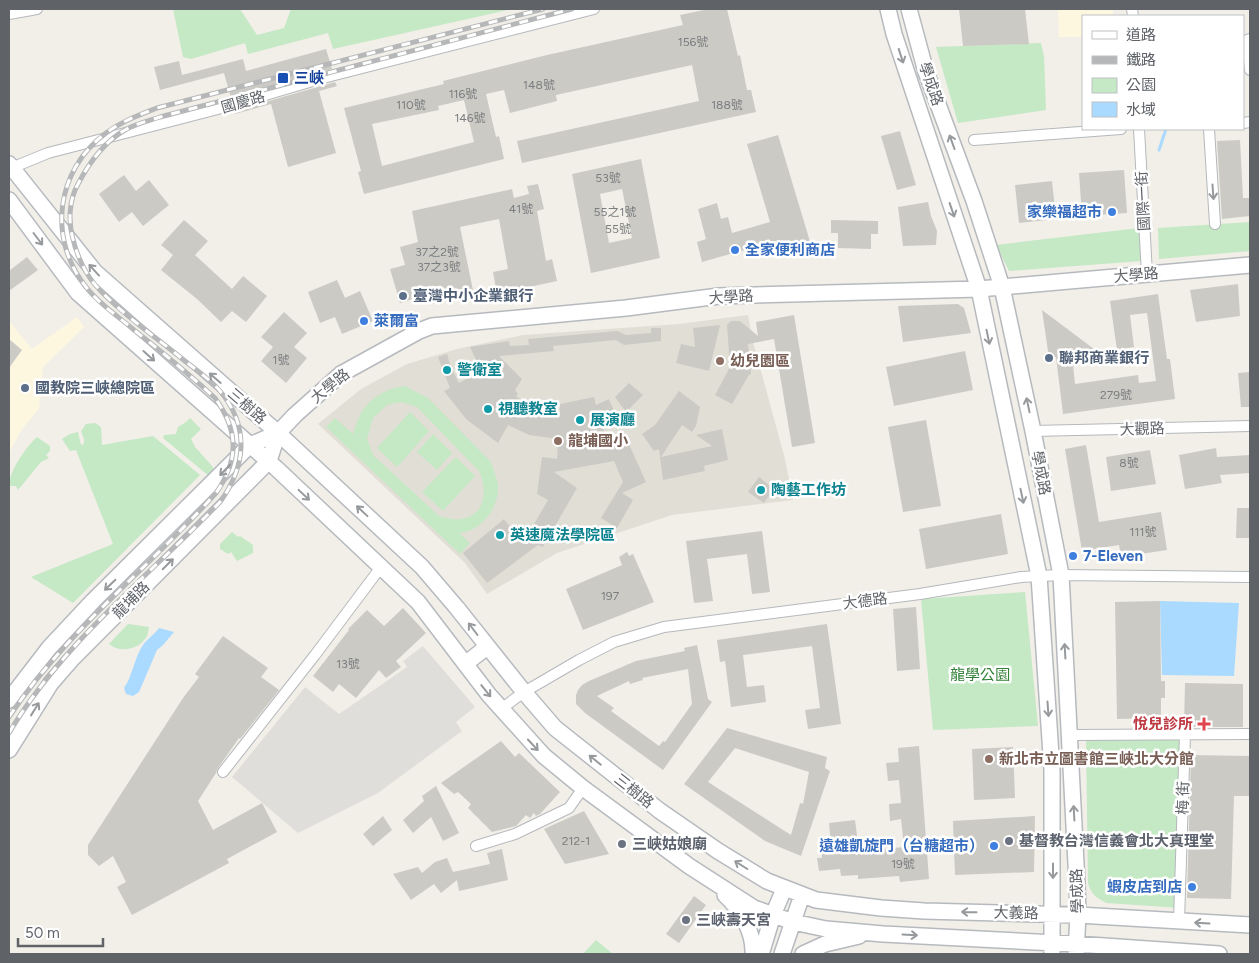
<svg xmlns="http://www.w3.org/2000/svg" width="1259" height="963" viewBox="0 0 1259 963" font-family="Figtree,'Noto Sans TC',sans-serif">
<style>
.commercial{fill:#fef7e0}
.industrial{fill:#e0deda}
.education{fill:#e1ded6}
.green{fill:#c5e8c5;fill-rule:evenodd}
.water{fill:#aadaff}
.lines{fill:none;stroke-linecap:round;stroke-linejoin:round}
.stream{stroke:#aadaff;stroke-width:3}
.building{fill:#cccac5;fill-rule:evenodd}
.street-casing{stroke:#b5b8bc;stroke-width:12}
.secondary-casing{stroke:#b6babf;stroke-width:18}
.street{stroke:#fff;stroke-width:10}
.secondary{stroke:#fff;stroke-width:15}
.rail-casing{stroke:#b6b7b8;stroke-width:5}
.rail{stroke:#fff;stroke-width:3;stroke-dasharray:9;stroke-linecap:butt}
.oneway{stroke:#979a9d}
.transit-dot{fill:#1a4fb4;stroke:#fff;stroke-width:2}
.shop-dot{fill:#3f7fe0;stroke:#fff;stroke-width:2}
.service-dot{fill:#5c6f8a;stroke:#fff;stroke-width:2}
.education-dot{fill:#8d6e63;stroke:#fff;stroke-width:2}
.culture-dot{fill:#0f9aa8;stroke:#fff;stroke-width:2}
.health-dot{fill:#e0444e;stroke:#fff;stroke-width:2}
.worship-dot{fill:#6b7280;stroke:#fff;stroke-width:2}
.labels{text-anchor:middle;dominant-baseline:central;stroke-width:5;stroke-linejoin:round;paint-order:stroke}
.number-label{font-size:12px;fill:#7a7d7f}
.transit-label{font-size:15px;font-weight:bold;fill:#164399;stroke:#fff;text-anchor:start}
.street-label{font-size:15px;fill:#5f6368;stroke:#fff}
.shop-label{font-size:15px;font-weight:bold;fill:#366cbe;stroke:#fff;text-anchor:end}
.service-label{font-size:15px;font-weight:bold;fill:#4e5e75;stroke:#fff;text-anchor:start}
.education-label{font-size:15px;font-weight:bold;fill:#785e54;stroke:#fff;text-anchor:start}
.culture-label{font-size:15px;font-weight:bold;fill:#0d838f;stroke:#fff;text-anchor:start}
.park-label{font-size:15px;fill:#348238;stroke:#fff}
.health-label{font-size:15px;font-weight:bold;fill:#be3a42;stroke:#fff;text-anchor:end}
.worship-label{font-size:15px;font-weight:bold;fill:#5b616d;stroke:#fff;text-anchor:start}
</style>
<rect width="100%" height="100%" fill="#f1efe8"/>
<path class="commercial" d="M1058 9 1113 10V16H1083V37H1059Z
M77 317 84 327 43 367 39 409 22 429 9 453V321L32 349Z"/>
<path class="industrial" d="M423 646 475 707 456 722 462 731 378 793 298 833 232 777 305 687 339 714 407 667 403 661Z"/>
<path class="education" d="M748 315 752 338 785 459 793 500 672 515 557 553 487 594 465 563 318 424 361 389 407 364 457 349 523 335 679 324Z"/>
<path class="green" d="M173 9H240L257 35 284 28 291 9H512L333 49 328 33 248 54 245 43 191 59 183 57Z
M1041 43 1044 56 1046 110 958 123 936 47Z
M1250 222V251L1159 259 1158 228Z
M1139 228 1142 261 1009 271 996 245Z
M405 386 428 398 491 462C493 469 497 478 498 485 500 507 481 532 459 533L470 543 460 554 326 427 335 418 353 434C355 428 357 421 360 415 368 399 388 387 405 386ZM401 402 417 407 479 471C493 504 475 528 439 516L373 455 367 439 373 418 387 405Z
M410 412 429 431 397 467 377 448Z
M190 418 201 429 191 439 195 447 213 467V470L209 476 163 438 164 435 176 434 178 427 186 422Z
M95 423 101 427 102 445 153 436 200 475 73 603 31 577 113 544 76 450 70 451 62 439 70 434 78 432 81 445 84 444V439L81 431 86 424Z
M433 434 452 453 437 470 417 452Z
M37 437 50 446V451L46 455 49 458 41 462 18 490 16 486H9C9 471 26 447 37 437Z
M456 457 475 476 443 511 422 492Z
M232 532 238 537 240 536 253 545V553L237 561 231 552 228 554 220 549V544Z
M1025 592 1038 726 933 730 921 599Z
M128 624 149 627C148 631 148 636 145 639 137 650 119 653 109 644Z
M1185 734 1180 908 1107 903C1096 898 1091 894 1088 883L1086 735Z
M596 940 613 954H583Z"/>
<path class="water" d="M1160 601 1239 603 1234 676 1162 675Z
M159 628 174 632 163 645 157 650 139 692 133 696 126 694 124 688C133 675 134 658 143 645 147 639 155 634 159 628Z"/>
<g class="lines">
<path class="stream" d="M1159 150 1166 129"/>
</g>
<path class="building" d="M709 9H727L738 56 740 55 747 90H751L756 112 522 163 517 141 699 101 692 65 556 95 557 101 510 113 504 90 486 94 496 137 499 136 504 159 364 194 358 172 361 171 344 108 444 84 443 81 547 55 683 25 680 15ZM464 100 474 142 382 166 372 124 439 110 438 106Z
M959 9H1025L1029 44 963 46Z
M326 49 332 69 231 98 224 73 160 90 154 67 179 61 182 75 243 59 246 71Z
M335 82 337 86 319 91 336 153 288 167 271 104 235 114 234 111Z
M900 131 916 185 897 190 881 136Z
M778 135 811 245 780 255 776 241 702 262 697 242 706 239 698 209 717 203 721 219 728 217 732 233 770 222 747 144Z
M1240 140 1243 198H1250V216L1222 219 1217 141Z
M641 159 660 258 591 273 572 174ZM622 189 632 238 609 243 600 194Z
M1124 170 1127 213 1082 216 1079 173Z
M124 175 136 191 149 180 169 205 143 226 132 212 119 222 99 194Z
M1052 181 1056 219 1019 223 1015 185Z
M538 184 544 209 537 211 546 261 552 259 557 281 497 294 493 272 508 269 499 219 460 227 474 295 433 302 432 293 400 303 390 269 405 265 400 247 418 242 412 211 512 189 514 198 529 194 527 186Z
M928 202 931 216 937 231 936 245 903 246 898 207Z
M184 220 208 241 195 255 232 289 243 276 267 296 246 322 232 311 221 322 197 299 161 270 173 255 161 245Z
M831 220 878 221V234H871V249L838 248V233H831Z
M27 257 38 270 9 291V271Z
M337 280 345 298 360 291 373 321 342 334 335 317 320 323 308 292Z
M1238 284 1240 316 1196 322 1190 290Z
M1158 294 1167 359H1170L1175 399 1063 414 1056 357 1049 358 1042 310 1098 352 1072 355 1075 384 1138 375 1139 383 1156 381 1147 313 1130 315 1134 347 1117 350 1110 301Z
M958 304 964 308 971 333 903 342 898 306Z
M284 312 307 333 294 347 307 358 286 383 261 361 273 347 261 337Z
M794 315 815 443 792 447 774 339 748 344 751 374 749 375 732 404 715 395 730 367 727 325 731 321H740L758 336 756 322Z
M720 325 709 371 676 363 681 344 695 347 693 328Z
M651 328H661V341L624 345 616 340 553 346 554 351 499 356 522 379 515 390 518 394 516 396 538 412 560 414V404L594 397 596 405 609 399 617 418 602 424 610 448 627 440 646 482 622 493 633 500 617 528 601 518 623 482 614 461 554 472 577 488 543 547 538 545 487 583 463 553 504 519 523 543 548 500 537 494 542 457 557 459 558 439 529 435 508 425 498 443 466 419 444 391 450 388 438 357 447 354 451 368 459 383 481 371 470 347 509 341 510 346 529 345 528 339 617 331 626 335 651 333Z
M9 339 22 350 9 368Z
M965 351 973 390 894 406 886 367Z
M1250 372V407H1241L1238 373Z
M629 383 643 395 626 412 615 397Z
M679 391 700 407 696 426 692 432 682 425 661 457 712 446 696 435 722 429 728 460 704 466 705 471 663 480 659 449 654 451 642 434 655 425Z
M926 420 941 506 903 512 888 427Z
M1086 445 1099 522 1161 512 1167 550 1121 557 1119 545 1082 551 1065 449Z
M1216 448 1217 457 1250 455V473L1220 475 1222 483 1185 489 1179 455Z
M1150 450 1156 484 1111 491 1106 457Z
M759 477 774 489 764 503 748 492Z
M1237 508H1250V538H1236Z
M1001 514 1008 554 926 569 919 529Z
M762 531 770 592 752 594 747 554 707 559 713 601 694 603 686 541Z
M627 552 629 556 633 554 654 602 583 630 566 589 622 565 619 557Z
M1160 601 1161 681H1165V698H1161V718L1117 719 1115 602Z
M916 607 920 669 897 671 893 609Z
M403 608 426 633 396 661 401 667 386 678 379 670 356 698 339 684 333 692 313 676 349 630 348 629 367 610 384 626Z
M827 624 841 724 808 729 805 710 820 708 812 646 743 655 747 687 764 685 766 702 731 707 725 661 720 662 717 640Z
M223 636 268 668 261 677 279 690 240 739 239 738 218 768 216 773 198 801 213 830 262 803 277 832 227 859 229 863 132 915 117 887 126 882 113 856 99 866 88 855V845L183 698 199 677 195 674Z
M697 645 708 699 712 702 663 770 585 713 576 704V695L578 690 582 685 589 681 636 661 685 651 684 648ZM688 669 692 704 665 742 663 741 659 746 611 711 614 708 597 696 629 681 630 684 643 680 642 678Z
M1185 683 1243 684V727H1184Z
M727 728 827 757 825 768 830 771 801 856 765 841 684 784ZM735 748 809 772 803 804 800 803 791 835 708 782Z
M501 741 515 757 519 753 560 792 540 814 536 816 534 813 530 818 526 815 516 826 492 832 468 808 471 804 458 792 454 794 441 783Z
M919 746 929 879 900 882 899 876 858 879V875L841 876 840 869 819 871 817 858H822L821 848 827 847V845H831L829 823 855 820 859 851 904 847 901 819 890 821 889 804 901 803 899 780 888 781 886 763 899 762 898 748Z
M1013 747 1015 798 974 800 972 749Z
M1191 755 1250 756V796H1234L1231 899 1187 898Z
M436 786 459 833 443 841 431 817 413 833 403 820 424 801 422 796Z
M584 811 609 854 565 864 544 829Z
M383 816 392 830 373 846 363 834Z
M1035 816 1034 872 955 875 953 821Z
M502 849 508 880 459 891 457 880 441 893 434 884 411 900 393 874 418 867 422 873 435 862 447 858 453 872 490 864 487 853Z
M694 896 706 905 679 943 666 934Z"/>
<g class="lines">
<defs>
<path id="street" d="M1132 9 1133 16
M9 14 37 9
M1250 39 1247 40 1250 70
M1243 123 1250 122
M1139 129 1147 274
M1209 129 1215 224
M974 140 1121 129
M9 169 48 153 214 110 323 78 594 9
M1033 431 1250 426
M501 709 524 692 579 660 614 642 664 627 920 594 1021 577 1061 575 1250 577
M1070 735 1250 734
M223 772 315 655 381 567
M476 846 515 834 569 808 583 788
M1179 921 1185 734"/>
<path id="secondary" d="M888 9 894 34 979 289 1039 576 1052 770V954
M909 9 926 72 974 201 1002 287 1033 431 1061 575 1077 883 1078 915 1076 953
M9 164 95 272 278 433 422 567 457 608 524 692 555 728 660 811 718 851 767 881 816 900 881 908 924 911 1078 915 1250 925
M9 200 78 293 276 468 418 602 489 695 544 756 583 788 689 866 754 908 793 922 826 929 883 934 1076 944 1219 954
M465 664 487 647
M9 700 49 648 93 601 250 445 278 433
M9 750 51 683 71 660 269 461 278 433 295 415 341 374 419 331 432 326 626 308 719 296 979 289 1250 265
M725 895C741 910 754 932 753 954
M761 954 773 915 784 889
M782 954 802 895
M803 954 825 944 859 936"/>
</defs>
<use href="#street" class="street-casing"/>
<use href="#secondary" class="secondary-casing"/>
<use href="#street" class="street"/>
<use href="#secondary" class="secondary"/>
<defs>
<path id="rail" d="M9 717C67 630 147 570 216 493 239 460 239 431 215 398 189 374 162 352 134 330 118 316 99 304 86 287 47 238 56 170 106 133 122 121 139 115 157 108L543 9
M9 733C63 642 148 577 220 502 246 466 250 427 220 391 209 378 193 368 180 357 153 335 122 314 99 289 86 276 77 256 73 239 68 221 69 200 78 184 89 163 104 142 125 130 135 124 148 121 160 117L572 9"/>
</defs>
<use href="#rail" class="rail-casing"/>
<use href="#rail" class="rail"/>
</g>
<defs><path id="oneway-shaft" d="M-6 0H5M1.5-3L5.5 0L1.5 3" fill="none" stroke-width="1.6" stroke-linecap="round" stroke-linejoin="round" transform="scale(1.25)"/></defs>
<g class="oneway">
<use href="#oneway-shaft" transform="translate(901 56) rotate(72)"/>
<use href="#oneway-shaft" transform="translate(952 142) rotate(-110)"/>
<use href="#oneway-shaft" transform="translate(1213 192) rotate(86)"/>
<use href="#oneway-shaft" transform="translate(952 210) rotate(71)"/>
<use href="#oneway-shaft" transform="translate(38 239) rotate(53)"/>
<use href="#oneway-shaft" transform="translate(94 270) rotate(-132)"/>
<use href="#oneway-shaft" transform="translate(988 337) rotate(78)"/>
<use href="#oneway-shaft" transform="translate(149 356) rotate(42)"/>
<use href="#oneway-shaft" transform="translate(215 378) rotate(-139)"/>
<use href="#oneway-shaft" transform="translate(1028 405) rotate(-102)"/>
<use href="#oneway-shaft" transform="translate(225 470) rotate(134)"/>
<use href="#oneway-shaft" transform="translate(304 495) rotate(43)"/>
<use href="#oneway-shaft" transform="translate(1022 496) rotate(78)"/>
<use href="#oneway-shaft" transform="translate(362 511) rotate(-137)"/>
<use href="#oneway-shaft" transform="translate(168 564) rotate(-45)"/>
<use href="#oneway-shaft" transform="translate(110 585) rotate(136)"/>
<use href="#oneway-shaft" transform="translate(473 629) rotate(-127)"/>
<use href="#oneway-shaft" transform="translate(1065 651) rotate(-93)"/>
<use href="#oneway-shaft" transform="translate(486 691) rotate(51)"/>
<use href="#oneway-shaft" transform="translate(35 709) rotate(-58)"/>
<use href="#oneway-shaft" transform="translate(1048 709) rotate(86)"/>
<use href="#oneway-shaft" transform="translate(533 745) rotate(47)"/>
<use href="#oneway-shaft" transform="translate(595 760) rotate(-141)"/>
<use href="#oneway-shaft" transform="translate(1074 813) rotate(-93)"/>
<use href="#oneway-shaft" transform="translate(741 865) rotate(-148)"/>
<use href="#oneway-shaft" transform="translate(1053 871) rotate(90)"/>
<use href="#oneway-shaft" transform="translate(969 912) rotate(-179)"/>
<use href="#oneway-shaft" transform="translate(1202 923) rotate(-177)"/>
<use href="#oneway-shaft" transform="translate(910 935) rotate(3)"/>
</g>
<rect class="transit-dot" x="277" y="72" width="12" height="12" rx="2.5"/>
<g class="shop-dot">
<circle cx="1112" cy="212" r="5"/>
<circle cx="735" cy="250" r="5"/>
<circle cx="364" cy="321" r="5"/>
<circle cx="1073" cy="556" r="5"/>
<circle cx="994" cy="846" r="5"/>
<circle cx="1192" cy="887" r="5"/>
</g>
<g class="service-dot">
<circle cx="403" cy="296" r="5"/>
<circle cx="1049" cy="358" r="5"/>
<circle cx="25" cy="388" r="5"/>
</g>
<g class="education-dot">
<circle cx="720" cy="361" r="5"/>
<circle cx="558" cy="441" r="5"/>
<circle cx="989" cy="759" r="5"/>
</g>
<g class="culture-dot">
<circle cx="447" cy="370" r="5"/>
<circle cx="488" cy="409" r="5"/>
<circle cx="580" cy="420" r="5"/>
<circle cx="761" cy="490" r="5"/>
<circle cx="500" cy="535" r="5"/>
</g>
<path class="health-dot" d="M1201.5 716.5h5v5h5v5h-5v5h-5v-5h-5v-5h5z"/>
<g class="worship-dot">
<circle cx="1009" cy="841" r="5"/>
<circle cx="622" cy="844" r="5"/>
<circle cx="686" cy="920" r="5"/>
</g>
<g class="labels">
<g class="number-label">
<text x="693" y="42">156號</text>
<text x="539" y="85">148號</text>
<text x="463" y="94">116號</text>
<text x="411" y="105">110號</text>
<text x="727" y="105">188號</text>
<text x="470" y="118">146號</text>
<text x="608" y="178">53號</text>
<text x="521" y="209">41號</text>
<text x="615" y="212">55之1號</text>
<text x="618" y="229">55號</text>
<text x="437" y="252">37之2號</text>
<text x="439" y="267">37之3號</text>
<text x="281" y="360">1號</text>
<text x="1116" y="395">279號</text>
<text x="1129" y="463">8號</text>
<text x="1143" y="532">111號</text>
<text x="610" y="596">197</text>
<text x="348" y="664">13號</text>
<text x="576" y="841">212-1</text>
<text x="903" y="864">19號</text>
</g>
<g class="transit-label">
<text x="294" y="78">三峽</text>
</g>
<g class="street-label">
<text transform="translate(931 84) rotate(71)">學成路</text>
<text transform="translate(243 102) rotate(-16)">國慶路</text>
<text transform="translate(1143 201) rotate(-93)">國際一街</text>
<text transform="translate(1136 275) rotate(-5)">大學路</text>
<text transform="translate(731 297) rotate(-4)">大學路</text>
<text transform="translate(330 386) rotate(-39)">大學路</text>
<text transform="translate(247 406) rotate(41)">三樹路</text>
<text transform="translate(1142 429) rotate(-2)">大觀路</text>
<text transform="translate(1041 473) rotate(79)">學成路</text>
<text transform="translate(131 600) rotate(-45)">龍埔路</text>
<text transform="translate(865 601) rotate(-7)">大德路</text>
<text transform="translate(634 791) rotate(38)">三樹路</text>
<text transform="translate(1183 798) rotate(-88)">梅 街</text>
<text transform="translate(1077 891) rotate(-92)">學成路</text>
<text transform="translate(1016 913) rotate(1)">大義路</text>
</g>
<g class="shop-label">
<text x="1102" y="212">家樂福超市</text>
<text x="745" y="250" text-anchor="start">全家便利商店</text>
<text x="374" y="321" text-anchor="start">萊爾富</text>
<text x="1083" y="556" text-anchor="start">7-Eleven</text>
<text x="984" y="846">遠雄凱旋門（台糖超市）</text>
<text x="1182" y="887">蝦皮店到店</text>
</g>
<g class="service-label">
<text x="413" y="296">臺灣中小企業銀行</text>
<text x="1059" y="358">聯邦商業銀行</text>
<text x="35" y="388">國教院三峽總院區</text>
</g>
<g class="education-label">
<text x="730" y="361">幼兒園區</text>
<text x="568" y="441">龍埔國小</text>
<text x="999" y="759">新北市立圖書館三峽北大分館</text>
</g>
<g class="culture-label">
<text x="457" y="370">警衛室</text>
<text x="498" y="409">視聽教室</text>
<text x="590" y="420">展演廳</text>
<text x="771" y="490">陶藝工作坊</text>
<text x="510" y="535">英速魔法學院區</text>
</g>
<g class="park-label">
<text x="980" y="675">龍學公園</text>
</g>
<g class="health-label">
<text x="1193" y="724">悅兒診所</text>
</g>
<g class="worship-label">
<text x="1019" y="841">基督教台灣信義會北大真理堂</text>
<text x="632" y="844">三峽姑娘廟</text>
<text x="696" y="920">三峽壽天宮</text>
</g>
</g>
<rect width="1259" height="963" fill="none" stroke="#5f6368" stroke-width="20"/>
<rect x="1082" y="15" width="162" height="115" fill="#ffffff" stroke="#bfc1c3"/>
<rect x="1092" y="31" width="25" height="8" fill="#ffffff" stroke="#bfc1c3"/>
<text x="1126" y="40" font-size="15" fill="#5f6368">道路</text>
<rect x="1092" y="56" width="25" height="8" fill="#b6b7b8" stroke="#bfc1c3"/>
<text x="1126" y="65" font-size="15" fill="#5f6368">鐵路</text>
<rect x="1092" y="78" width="25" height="15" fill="#c5e8c5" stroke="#bfc1c3"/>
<text x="1126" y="90" font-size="15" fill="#5f6368">公園</text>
<rect x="1092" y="102" width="25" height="15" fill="#aadaff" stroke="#bfc1c3"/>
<text x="1126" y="115" font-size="15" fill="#5f6368">水域</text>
<path d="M18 938v8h85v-8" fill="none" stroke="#5f6368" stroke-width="2.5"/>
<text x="25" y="938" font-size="15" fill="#5f6368" stroke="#ffffff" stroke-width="4" paint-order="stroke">50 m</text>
</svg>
